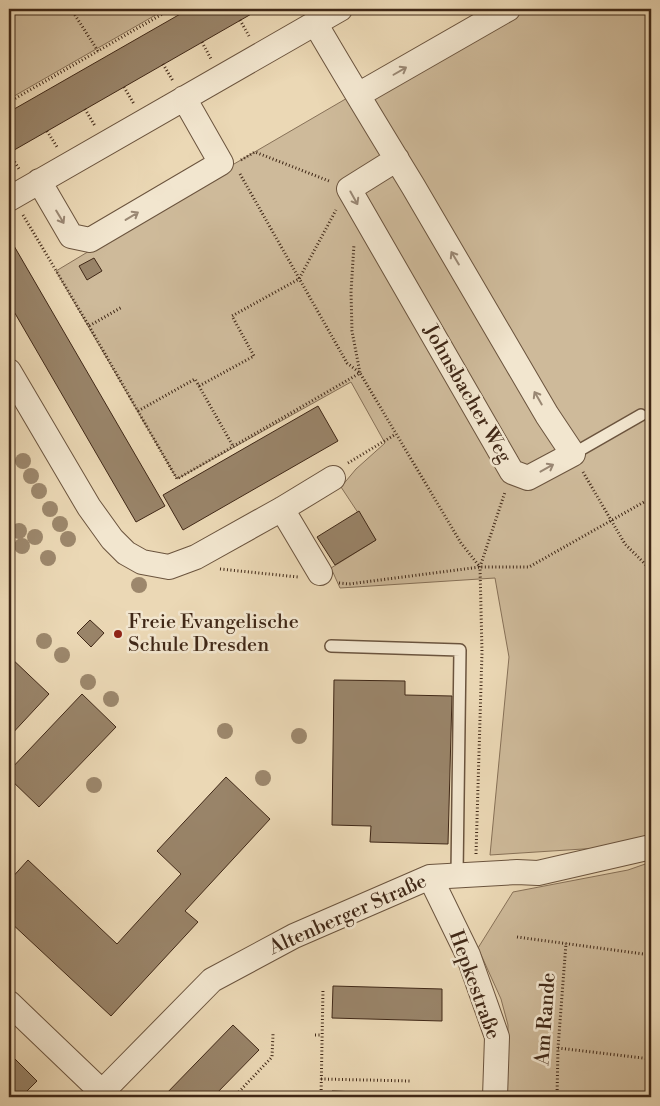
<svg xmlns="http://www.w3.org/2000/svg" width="660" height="1106" viewBox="0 0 660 1106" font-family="'Libre Bodoni',serif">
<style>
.green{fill:#ceba9a;stroke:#877158}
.building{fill:#998469;stroke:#402817}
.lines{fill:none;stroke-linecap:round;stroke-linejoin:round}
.service-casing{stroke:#6b543e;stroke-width:14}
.minor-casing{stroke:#6b543e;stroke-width:26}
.path{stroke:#402817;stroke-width:3;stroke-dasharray:1 2.5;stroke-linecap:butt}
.service{stroke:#f2e6cf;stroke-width:11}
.minor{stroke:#f2e6cf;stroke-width:24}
.tree{fill:#9c876c}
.oneway{stroke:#998773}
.poi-dot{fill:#8f2418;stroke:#f2e6cf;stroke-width:2}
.labels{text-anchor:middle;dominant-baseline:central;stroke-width:5;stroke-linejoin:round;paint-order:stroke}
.street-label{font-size:20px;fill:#402817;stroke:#f2e6cf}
.poi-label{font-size:20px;fill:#402817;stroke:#f2e6cf;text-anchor:start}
</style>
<rect width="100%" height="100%" fill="#ebd8b5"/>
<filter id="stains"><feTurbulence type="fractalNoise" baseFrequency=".004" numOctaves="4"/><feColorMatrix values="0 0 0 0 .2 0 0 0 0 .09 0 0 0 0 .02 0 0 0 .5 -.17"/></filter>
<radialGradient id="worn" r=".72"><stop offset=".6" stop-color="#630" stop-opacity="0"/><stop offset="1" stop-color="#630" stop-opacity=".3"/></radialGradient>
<path class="green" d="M9 9H19L24 13 32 9H166L9 99Z
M500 9H651V788L645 845 490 855 509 657 495 578 340 588 331 568 376 540 341 487 356 469 385 443 351 382 177 479 56 271 234 164Z
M651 862V1097H507L508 1025 501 999 478 948 513 892 628 870Z"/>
<path class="building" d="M189 9H260L9 153V112Z
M9 239H10L165 506 136 522 9 303Z
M94 258 102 271 87 280 79 266Z
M318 406 338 441 183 530 163 495Z
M359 511 376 540 335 565 317 537Z
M90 620 104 633 91 647 77 633Z
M9 656 49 694 9 737Z
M334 680 405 681V695L452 696 448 844 370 842 371 826 332 825Z
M82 694 116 727 39 807 9 778V771Z
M226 777 270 819 185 911 198 922 111 1016 9 921V881L28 860 117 944 181 874 157 851Z
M333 986 442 989V1021L332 1018Z
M233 1025 259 1050 213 1097H163Z
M15 1059 37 1081 21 1097H9V1065Z
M332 1091 440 1095V1097H331Z"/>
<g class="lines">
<defs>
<path id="service" d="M573 454 641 415
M331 646 460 650 457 875"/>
<path id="minor" d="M315 23C347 78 380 132 413 186L547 415 573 454 528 478 512 472 349 189 397 159
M358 95 508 9
M39 181 71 236 90 240 221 163 184 98
M9 199 340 9
M9 371 89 507 112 539 126 553 142 562 169 567 196 557 282 509 333 478
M282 509 320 573
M430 877 468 955 497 1037 495 1097
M9 1003 102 1092
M97 1097 212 980 294 936 430 877 517 872 538 873 651 847"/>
</defs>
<use href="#service" class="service-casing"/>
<use href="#minor" class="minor-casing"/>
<path class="path" d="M71 9 98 51
M240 20 249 36
M202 42 211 59
M163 64 173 81
M124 87 134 104
M9 102 171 9
M85 109 95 126
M47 131 57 147
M9 153 19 169
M241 160 255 152 329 181
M240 174 347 363 360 373 461 543 480 567
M23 215 89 326 122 307
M89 326 177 479 360 373 352 331 351 292 354 244
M199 386 254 356 232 316 299 279 336 210
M138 411 195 379 233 446
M348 463 396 434
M583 472 625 544 651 570
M220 569 298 577
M339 583 349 584 480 567H529L651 498
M650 827 651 815
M476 854 482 652 480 567 505 492
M517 937 651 955
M315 1035H322
M558 1048 651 1059
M321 1079 410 1081
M234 1097 272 1057 273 1034
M321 1097 323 989
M557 1097 558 1048 566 943"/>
<use href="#service" class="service"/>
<use href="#minor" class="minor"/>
</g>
<g class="tree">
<circle cx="23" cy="461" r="8"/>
<circle cx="31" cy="476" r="8"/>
<circle cx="39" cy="491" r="8"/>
<circle cx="50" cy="509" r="8"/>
<circle cx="60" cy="524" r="8"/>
<circle cx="19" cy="531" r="8"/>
<circle cx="35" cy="537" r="8"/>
<circle cx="68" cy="539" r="8"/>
<circle cx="22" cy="546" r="8"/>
<circle cx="48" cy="558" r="8"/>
<circle cx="139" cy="585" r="8"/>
<circle cx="44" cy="641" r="8"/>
<circle cx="62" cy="655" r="8"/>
<circle cx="88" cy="682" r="8"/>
<circle cx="111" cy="699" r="8"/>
<circle cx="225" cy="731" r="8"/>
<circle cx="299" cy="736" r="8"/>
<circle cx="263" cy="778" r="8"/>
<circle cx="94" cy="785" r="8"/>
</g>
<defs><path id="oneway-shaft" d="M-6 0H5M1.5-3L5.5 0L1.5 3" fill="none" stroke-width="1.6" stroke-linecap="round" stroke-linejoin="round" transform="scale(1.25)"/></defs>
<g class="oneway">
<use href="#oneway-shaft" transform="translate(400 71) rotate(-30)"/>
<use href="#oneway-shaft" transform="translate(354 198) rotate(61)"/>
<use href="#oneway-shaft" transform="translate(132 216) rotate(-31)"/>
<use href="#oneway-shaft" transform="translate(60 217) rotate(59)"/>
<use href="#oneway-shaft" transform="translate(455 258) rotate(-121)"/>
<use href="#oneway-shaft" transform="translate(538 398) rotate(-120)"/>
<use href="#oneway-shaft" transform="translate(547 468) rotate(-29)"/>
</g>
<circle class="poi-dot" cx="118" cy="634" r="5"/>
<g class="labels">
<g class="street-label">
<text transform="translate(467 394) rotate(60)">Johnsbacher Weg</text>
<text transform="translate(348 915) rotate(-24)">Altenberger Straße</text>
<text transform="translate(474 985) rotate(70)">Hepkestraße</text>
<text transform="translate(546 1019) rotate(-86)">Am Rande</text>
</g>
<g class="poi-label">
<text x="128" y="622">Freie Evangelische<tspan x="128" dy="23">Schule Dresden</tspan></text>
</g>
</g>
<rect width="660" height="1106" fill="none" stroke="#ebd8b5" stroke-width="30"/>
<rect x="10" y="10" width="640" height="1086" fill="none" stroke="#402817" stroke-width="2.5"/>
<rect x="15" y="15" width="630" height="1076" fill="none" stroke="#402817"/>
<rect width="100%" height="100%" filter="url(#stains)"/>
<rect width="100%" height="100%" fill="url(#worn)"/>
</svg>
